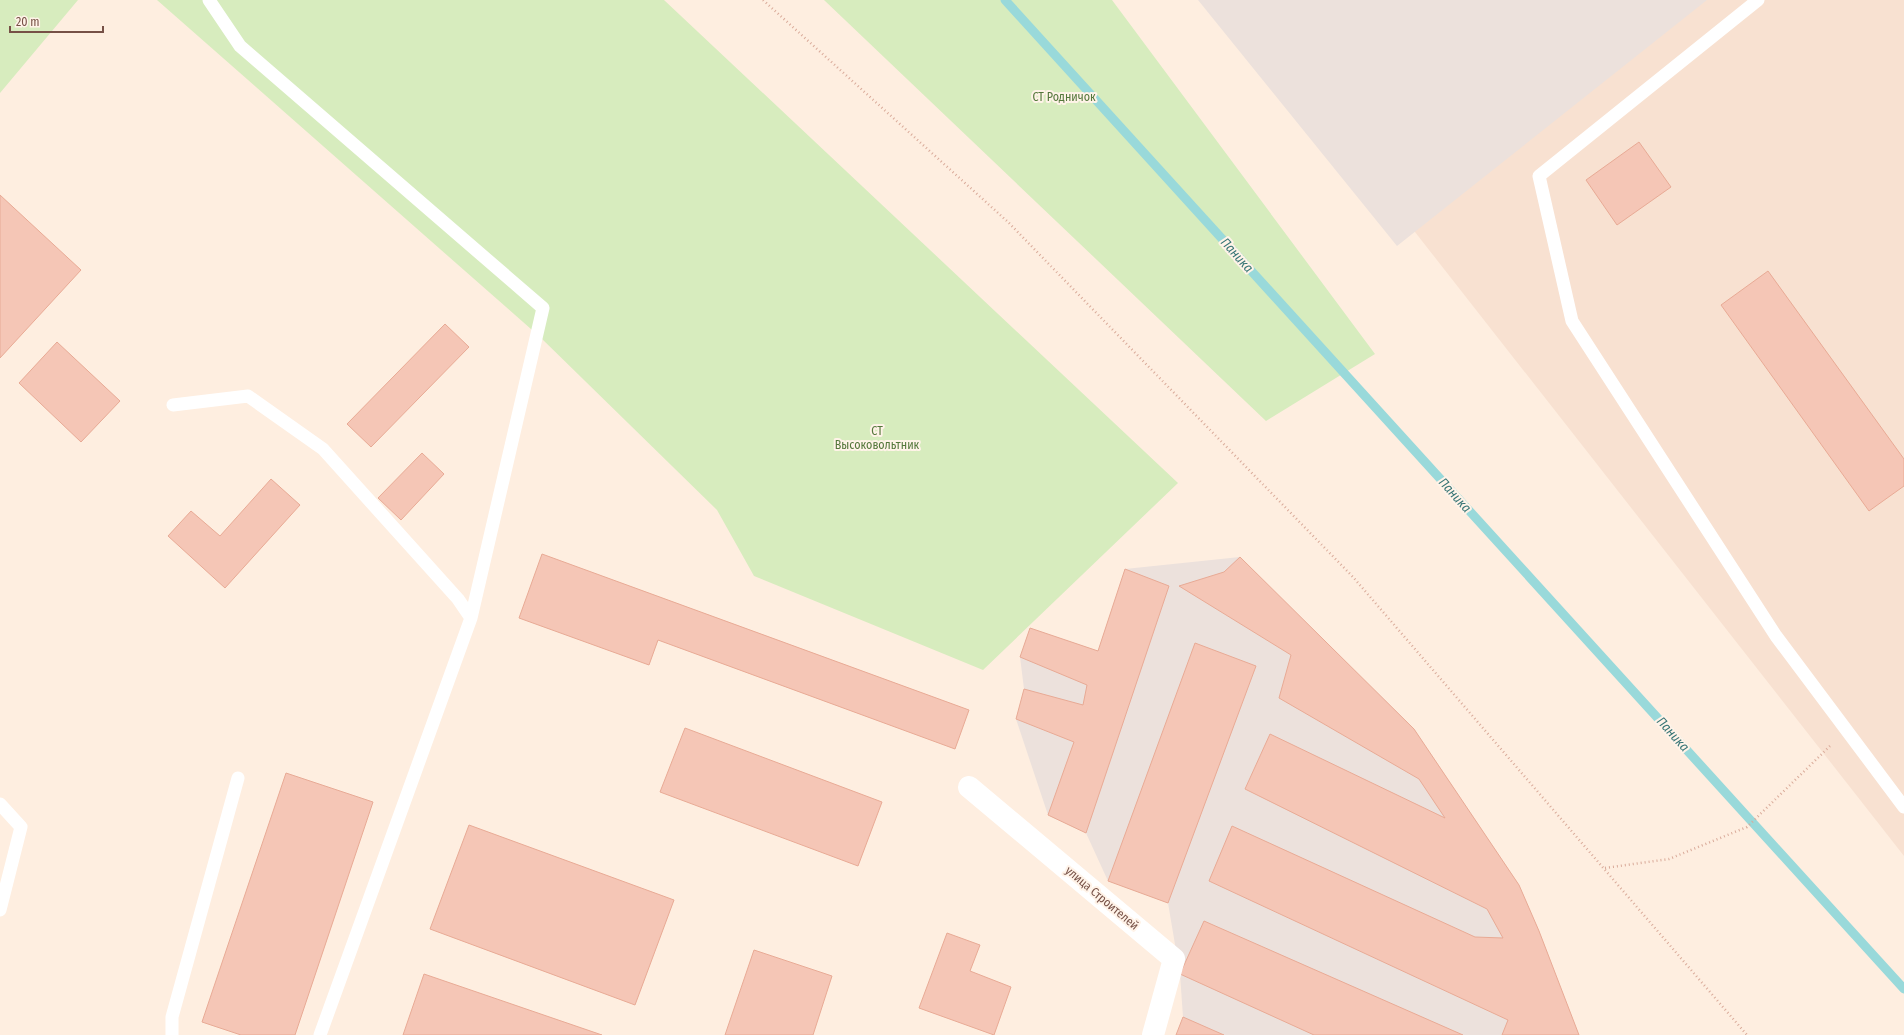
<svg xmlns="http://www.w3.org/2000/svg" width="1904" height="1035" viewBox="0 0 1904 1035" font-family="'Fira Sans Condensed',sans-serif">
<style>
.residential{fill:#f8e1d1}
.industrial{fill:#ece1dc}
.green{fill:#d7ecbe}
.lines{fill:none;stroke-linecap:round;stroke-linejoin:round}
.stream{stroke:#99d9da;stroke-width:9}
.building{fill:#f5c6b6;stroke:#e8aa95}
.path{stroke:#d9aa99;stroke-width:2.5;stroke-dasharray:1 3;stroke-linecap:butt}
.lane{stroke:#fff;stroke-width:13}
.street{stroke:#fff;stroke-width:22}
.labels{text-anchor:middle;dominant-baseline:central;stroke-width:4;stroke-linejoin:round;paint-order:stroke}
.park-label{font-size:12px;fill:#54773b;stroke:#fff3e8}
.street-label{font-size:12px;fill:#765046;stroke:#fff3e8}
.water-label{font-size:13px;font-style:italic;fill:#367475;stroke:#fff3e8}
</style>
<rect width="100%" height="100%" fill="#feeee0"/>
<path class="residential" d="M1416 0H1904V856L1299 84Z"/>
<path class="industrial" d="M1198 0H1707L1397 246Z
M1240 557 1414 729 1519 885 1539 931 1579 1035H1176L1183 1017 1180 974 1168 903 1108 881 1086 833 1048 815 1016 719 1024 689 1020 657 1030 628 1098 651 1125 569Z"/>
<path class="green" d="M0 0H78L0 93Z
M157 0H664L1178 483 983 670 754 576 717 510 540 337Z
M824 0H1112L1375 354 1266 421Z"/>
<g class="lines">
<path class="stream" d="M1005 0 1904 989"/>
</g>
<path class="building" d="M1639 142 1671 187 1617 225 1586 180Z
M0 195 81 270 0 358Z
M1768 271 1904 459V486L1869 511 1721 305Z
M445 324 469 347 371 447 347 424Z
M57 342 120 401 81 442 19 383Z
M422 453 444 474 401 520 378 498Z
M271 479 300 505 225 588 168 536 191 511 220 536Z
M542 554 969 710 955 749 658 640 649 665 519 618Z
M1240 557 1414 729 1519 885 1539 931 1579 1035H1502L1508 1020 1209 881 1232 826 1475 937 1503 938 1487 909 1245 789 1270 734 1445 818 1419 779 1279 698 1291 655 1179 586 1224 572Z
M1125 569 1169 586 1086 833 1048 815 1074 742 1016 719 1024 689 1083 705 1087 685 1020 657 1030 628 1098 651Z
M1195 643 1256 666 1168 903 1108 881Z
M685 728 882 802 858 866 660 792Z
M286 773 373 802 295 1035H241L202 1022Z
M469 825 674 900 635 1005 430 929Z
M1204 921 1463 1035H1314L1180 974Z
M947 933 980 945 970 971 1011 987 994 1035 919 1008Z
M754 950 832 976 813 1035H725Z
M424 974 602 1035H403Z
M1183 1017 1224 1035H1176Z"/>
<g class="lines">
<path class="path" d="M763 0 1008 222 1353 577 1747 1035
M1605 868 1669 859 1747 827 1830 746"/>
<path class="lane" d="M209 0 240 46 543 308 471 618
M1758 0 1539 176 1572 321 1776 636 1904 807
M173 405 248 396 323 449 458 599 471 618 320 1035
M0 804 21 827 0 910
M172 1035V1017L238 778"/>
<path class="street" d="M969 787 1174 959 1153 1035"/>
</g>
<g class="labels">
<g class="park-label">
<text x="1064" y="97">СТ Родничок</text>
<text x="877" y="431">СТ<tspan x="877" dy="14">Высоковольтник</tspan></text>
</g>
<g class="street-label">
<text transform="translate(1102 898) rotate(40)">улица Строителей</text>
</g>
<g class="water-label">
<text transform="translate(1237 255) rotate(48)">Паника</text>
<text transform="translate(1455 495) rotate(48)">Паника</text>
<text transform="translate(1673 734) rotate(48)">Паника</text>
</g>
</g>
<path d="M10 26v6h93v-6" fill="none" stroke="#765046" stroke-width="2"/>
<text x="16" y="26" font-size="12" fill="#765046" stroke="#fff3e8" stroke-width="3" paint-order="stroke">20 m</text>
</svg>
